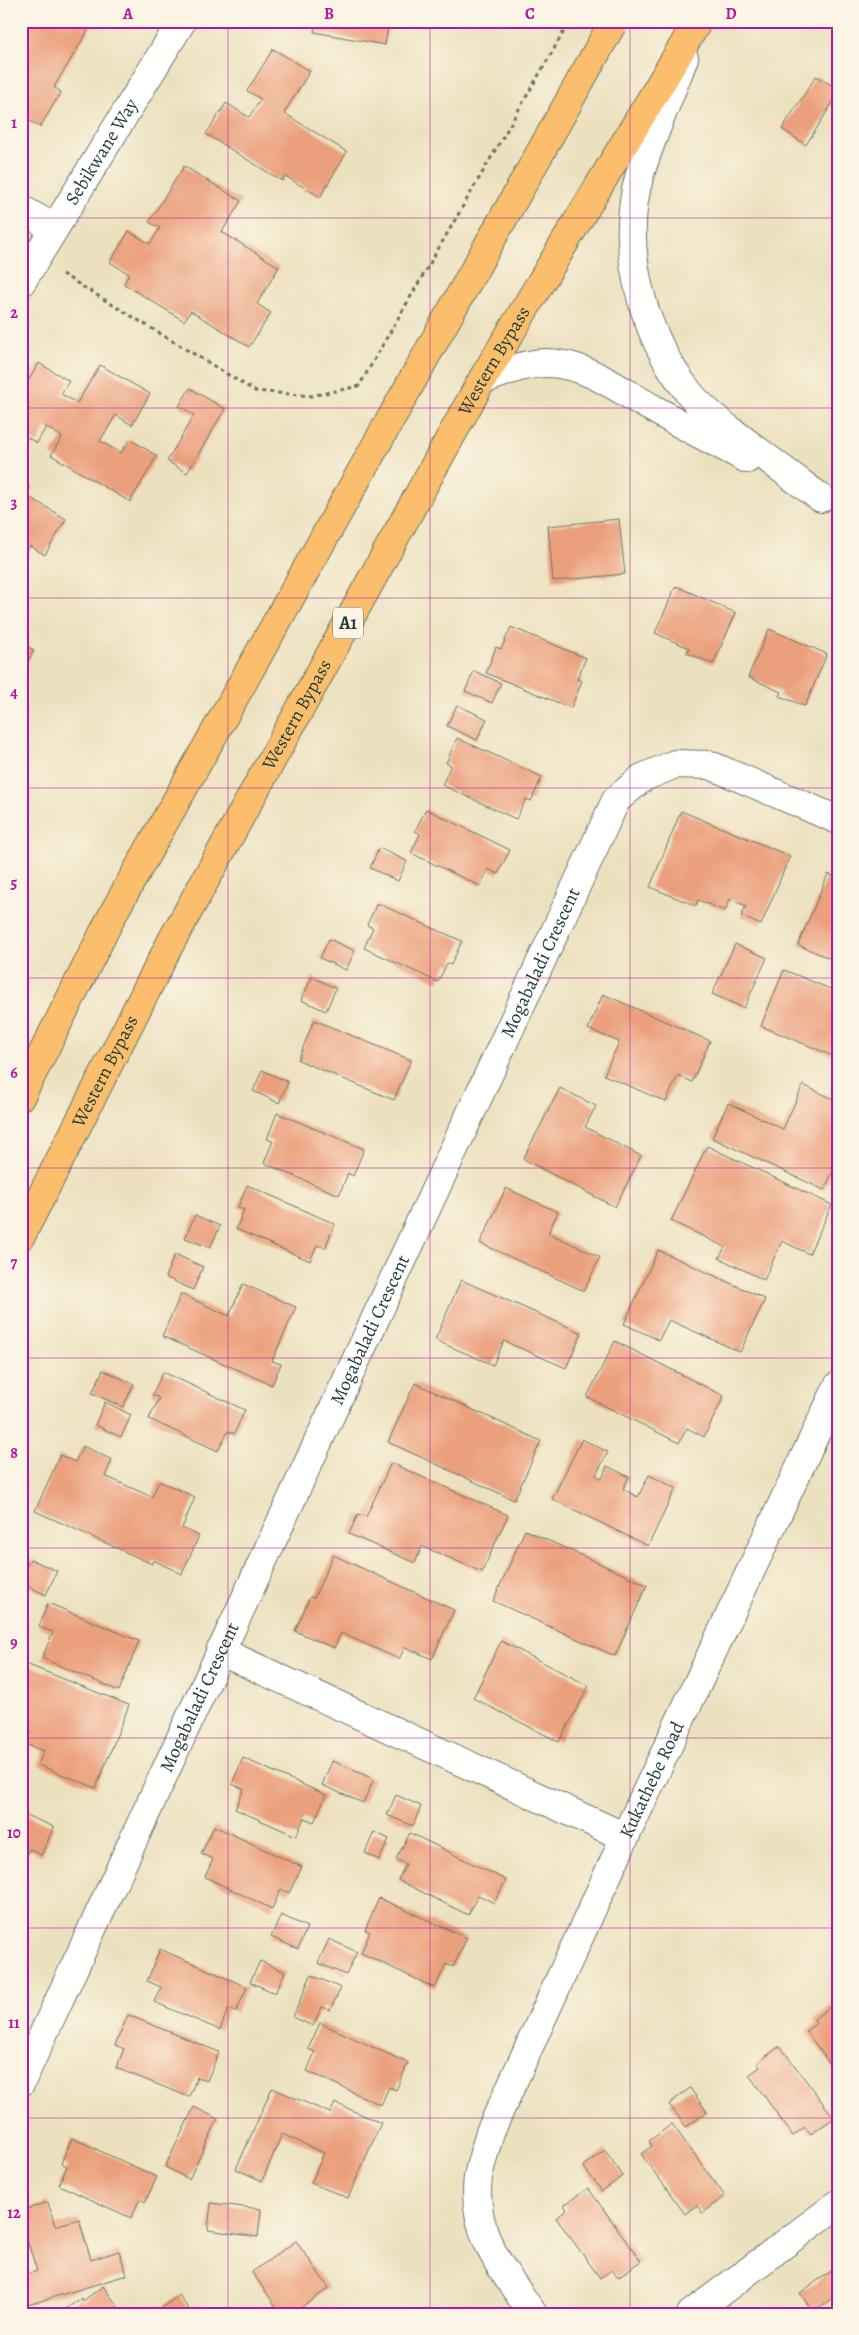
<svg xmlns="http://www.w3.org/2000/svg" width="859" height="2335" viewBox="0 0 859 2335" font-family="Alegreya,serif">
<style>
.building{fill:#eba07d}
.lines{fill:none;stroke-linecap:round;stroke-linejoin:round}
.minor-casing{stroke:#677665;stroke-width:30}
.trunk-casing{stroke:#677665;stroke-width:30}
.path{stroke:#677665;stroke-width:3;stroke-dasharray:4 4;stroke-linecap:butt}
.minor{stroke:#fff;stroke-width:28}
.trunk{stroke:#fabe6d;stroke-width:28}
.grid{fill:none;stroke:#b5179e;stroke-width:1;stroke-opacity:0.55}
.labels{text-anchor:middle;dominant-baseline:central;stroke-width:4.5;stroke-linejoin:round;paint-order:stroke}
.shield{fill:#fcf5e5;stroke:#617469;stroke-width:1}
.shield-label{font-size:18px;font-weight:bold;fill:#1f3d34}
.street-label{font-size:19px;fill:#1f3d34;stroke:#fcf5e5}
.neatline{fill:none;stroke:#b5179e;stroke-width:2}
.grid-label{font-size:16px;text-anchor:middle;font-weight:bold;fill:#b5179e}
</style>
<rect width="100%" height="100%" fill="#fcf5e5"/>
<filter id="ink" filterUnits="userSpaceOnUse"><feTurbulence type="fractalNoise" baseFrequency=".02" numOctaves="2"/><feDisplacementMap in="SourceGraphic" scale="10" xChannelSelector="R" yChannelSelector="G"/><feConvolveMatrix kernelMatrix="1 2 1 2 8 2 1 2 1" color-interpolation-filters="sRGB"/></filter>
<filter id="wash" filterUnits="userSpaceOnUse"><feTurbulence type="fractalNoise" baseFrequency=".0096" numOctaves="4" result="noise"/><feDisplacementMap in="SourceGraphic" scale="20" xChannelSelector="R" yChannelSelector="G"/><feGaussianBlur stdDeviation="1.12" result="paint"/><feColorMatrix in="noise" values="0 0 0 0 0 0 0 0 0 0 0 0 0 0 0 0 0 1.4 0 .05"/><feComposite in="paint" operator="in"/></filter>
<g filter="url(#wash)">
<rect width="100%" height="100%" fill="#ece1bf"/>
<g id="blocks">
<path class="building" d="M21 21H94L54 87 61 92 40 127 21 116Z
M316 21H389L385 45 314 32Z
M273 49 310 71 284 113 347 152 320 197 285 176 282 181 206 134 226 103 249 117 261 99 247 91Z
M816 76 838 89V94L806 145 782 129Z
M184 166 241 201 222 232 279 267 257 304 271 313 249 347 191 311 184 321 124 284 129 274 110 262 129 231 150 244 160 228 149 222Z
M39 363 69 381 61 394 77 403 100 365 150 394 132 425 116 415 100 441 121 453 130 439 157 456 130 502 51 455 62 437 46 427 37 443 21 434V393Z
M190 388 225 409 187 473 167 461 194 415 179 406Z
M21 483 30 488 26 495 66 519 45 555 30 546 21 561Z
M619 519 625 574 553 581 548 526Z
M676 586 736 613 713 664 687 653 689 648 655 633Z
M511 627 586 658 577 679 582 681 571 708 486 673 496 647 501 649Z
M769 629 827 654 805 706 779 696 781 692 748 677Z
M21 643 34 650 21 674Z
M474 671 501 683 492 703 465 691Z
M457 705 487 719 477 740 447 726Z
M457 738 542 777 531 801 526 799 516 819 442 785 451 765 446 763Z
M426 809 510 850 498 874 488 869 480 886 411 853 420 834 415 831Z
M681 811 790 856 761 925 741 916 746 906 730 899 725 911 698 900 696 906 650 887Z
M379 848 407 861 398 881 370 868Z
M828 874 838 878V957L836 961 798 945Z
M377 903 462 941 451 965 447 963 438 982 364 948 373 928 367 925Z
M329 939 355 951 346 970 320 958Z
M735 944 767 958 744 1008 712 994Z
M784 970 838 992V1058L761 1026Z
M312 977 336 988 326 1011 301 1000Z
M603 994 710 1041 692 1082 678 1075 666 1102 604 1075 619 1042 588 1029Z
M314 1020 411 1060 394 1100 298 1060Z
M262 1070 288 1082 279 1103 253 1091Z
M803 1085 838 1101V1161L824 1190 712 1138 728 1103 783 1129Z
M560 1088 596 1106 585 1127 641 1156 615 1207 523 1159Z
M277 1113 364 1149 353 1176 348 1173 339 1195 264 1163 273 1141 267 1139Z
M707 1146 832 1205 809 1254 782 1241 764 1280 719 1258 725 1247 671 1221Z
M247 1185 335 1224 325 1248 317 1245 310 1261 236 1229 244 1210 238 1207Z
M506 1188 558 1212 548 1233 600 1257 584 1291 480 1243Z
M195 1215 220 1226 210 1248 185 1238Z
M658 1250 765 1299 740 1352 669 1320 659 1340 624 1324Z
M175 1254 203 1267 193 1290 165 1277Z
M461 1280 582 1333 566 1368 504 1341 493 1365 435 1340Z
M243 1284 296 1307 272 1361 281 1364 272 1385 162 1336 181 1294 229 1316Z
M615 1341 724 1396 704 1437 687 1428 679 1443 587 1397Z
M103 1370 134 1384 123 1407 92 1393Z
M163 1372 245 1410 234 1434 228 1431 218 1451 149 1419 159 1398 152 1395Z
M415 1383 541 1441 514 1500 388 1442Z
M105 1402 131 1415 121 1437 95 1425Z
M582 1439 608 1452 596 1475 602 1479 607 1466 629 1477 623 1489 638 1497 649 1475 676 1488 648 1546 552 1499Z
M83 1446 112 1460 105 1476 152 1497 159 1481 195 1497 182 1528 199 1536 182 1574 153 1560 152 1564 35 1511 60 1455 75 1462Z
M391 1463 508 1515 482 1572 422 1546 415 1563 349 1534 358 1514 366 1517Z
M525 1530 647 1585 615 1656 493 1601Z
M333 1555 454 1610 432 1659 405 1647 399 1659 341 1633 334 1648 295 1631 310 1597 314 1598Z
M30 1559 57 1571 46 1595 21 1583V1578Z
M48 1603 139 1641 119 1691 42 1658 53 1632 39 1627Z
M501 1641 589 1686 559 1742 473 1698Z
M21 1662 129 1705 96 1788 38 1765 44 1751 26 1744 31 1732 21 1729Z
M243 1758 326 1795 314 1822 304 1818 296 1836 235 1809 244 1789 232 1784Z
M332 1761 374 1779 363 1803 322 1785Z
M396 1795 421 1806 413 1826 387 1815Z
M21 1813 54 1827 41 1855 29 1849 21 1867Z
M214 1826 302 1867 289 1893 281 1889 272 1909 205 1877 213 1859 201 1854Z
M374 1832 389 1839 379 1860 365 1853Z
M410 1833 506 1880 494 1903 478 1895 468 1915 398 1880 406 1864 396 1859Z
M379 1898 467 1938 453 1967 446 1964 435 1988 361 1953 370 1932 365 1930Z
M281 1915 307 1927 298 1949 271 1937Z
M329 1939 357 1952 346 1975 318 1963Z
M160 1949 247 1987 236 2012 228 2009 220 2030 154 2002 161 1987 147 1981Z
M260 1961 285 1972 275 1993 250 1982Z
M311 1975 341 1988 330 2010 322 2007 313 2026 293 2017Z
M838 2001V2075L806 2031 816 2023 814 2019Z
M128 2015 219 2052 207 2081 197 2077 189 2097 116 2068 124 2049 115 2045Z
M320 2023 408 2063 396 2090 389 2087 381 2105 307 2071 315 2052 308 2049Z
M780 2046 834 2118 811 2134 805 2127 793 2136 749 2075 760 2067 757 2063Z
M272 2088 330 2113 335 2103 381 2123 348 2198 311 2183 324 2153 282 2134 262 2181 236 2169Z
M690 2088 707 2112 686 2127 669 2104Z
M194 2107 218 2119 189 2179 165 2167Z
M672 2124 725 2196 702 2213 697 2205 685 2214 641 2154 652 2146 649 2141Z
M72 2138 157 2177 145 2202 140 2199 131 2218 59 2185 67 2166 61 2163Z
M605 2150 623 2176 602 2191 583 2166Z
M588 2188 641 2261 618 2277 612 2270 600 2278 556 2218 567 2210 564 2205Z
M48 2202 55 2226 79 2219 91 2260 119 2251 127 2275 24 2306 21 2296V2276L37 2271 26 2237 21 2238V2211Z
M211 2203 261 2209 258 2237 208 2230Z
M296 2241 329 2288 292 2314H281L252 2272Z
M838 2266V2294L813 2312 800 2293Z
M103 2286 119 2308 112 2314H59L81 2298 83 2301Z
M179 2295 192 2314H153Z"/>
</g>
</g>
<g filter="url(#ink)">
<use href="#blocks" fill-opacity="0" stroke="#677665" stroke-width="1"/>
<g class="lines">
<defs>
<g id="minor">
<path d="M684 58C670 96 652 135 640 174 618 247 643 337 691 395 705 412 725 426 742 439 768 459 794 478 821 498"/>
<path d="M21 209 54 228"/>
<path id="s1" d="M21 283 182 21"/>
<path d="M482 380C503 373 522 364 544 363 585 362 619 390 652 408 683 426 715 442 747 459"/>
<path d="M220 1651 625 1837"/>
<path id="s2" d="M21 2082 616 800 642 778 675 764 710 765 838 820"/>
<path id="s3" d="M533 2314C503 2270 471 2234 478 2177 481 2162 486 2147 490 2132L625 1837 838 1386"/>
<path d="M691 2314 838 2204"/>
</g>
<g id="trunk">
<path d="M21 1096 115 910 614 21"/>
<path id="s4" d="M21 1236 171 942 482 380 698 21"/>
</g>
</defs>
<use href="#minor" class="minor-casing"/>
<use href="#trunk" class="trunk-casing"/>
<path class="path" d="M62 274 255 391 311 396 359 386 570 21"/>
<use href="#minor" class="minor"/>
<use href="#trunk" class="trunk"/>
</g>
</g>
<path class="grid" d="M228 21V2314M430 21V2314M630 21V2314M21 218H838M21 408H838M21 598H838M21 788H838M21 978H838M21 1168H838M21 1358H838M21 1548H838M21 1738H838M21 1928H838M21 2118H838"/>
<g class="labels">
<rect class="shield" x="333" y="607.5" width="30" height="31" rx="4"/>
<g class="shield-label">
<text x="348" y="623">A1</text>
</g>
<g class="street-label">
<text stroke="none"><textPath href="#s1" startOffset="154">Sebikwane Way</textPath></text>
<text stroke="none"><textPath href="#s4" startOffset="995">Western Bypass</textPath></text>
<text stroke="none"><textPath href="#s4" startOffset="590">Western Bypass</textPath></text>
<text stroke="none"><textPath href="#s2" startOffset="1234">Mogabaladi Crescent</textPath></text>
<text stroke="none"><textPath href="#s4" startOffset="185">Western Bypass</textPath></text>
<text stroke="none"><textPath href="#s2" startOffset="829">Mogabaladi Crescent</textPath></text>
<text stroke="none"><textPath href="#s2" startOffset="424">Mogabaladi Crescent</textPath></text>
<text stroke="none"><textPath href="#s3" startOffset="586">Kukathebe Road</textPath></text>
</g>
</g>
<rect width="859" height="2335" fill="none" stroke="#fcf5e5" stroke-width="55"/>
<rect x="28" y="28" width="804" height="2280" class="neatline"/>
<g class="grid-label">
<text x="128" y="19">A</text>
<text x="329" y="19">B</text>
<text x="530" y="19">C</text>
<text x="731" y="19">D</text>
<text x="14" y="128">1</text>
<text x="14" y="318">2</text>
<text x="14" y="508">3</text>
<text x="14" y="698">4</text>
<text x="14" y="888">5</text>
<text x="14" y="1078">6</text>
<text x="14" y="1268">7</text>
<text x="14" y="1458">8</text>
<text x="14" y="1648">9</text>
<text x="14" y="1838">10</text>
<text x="14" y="2028">11</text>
<text x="14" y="2218">12</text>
</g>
</svg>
